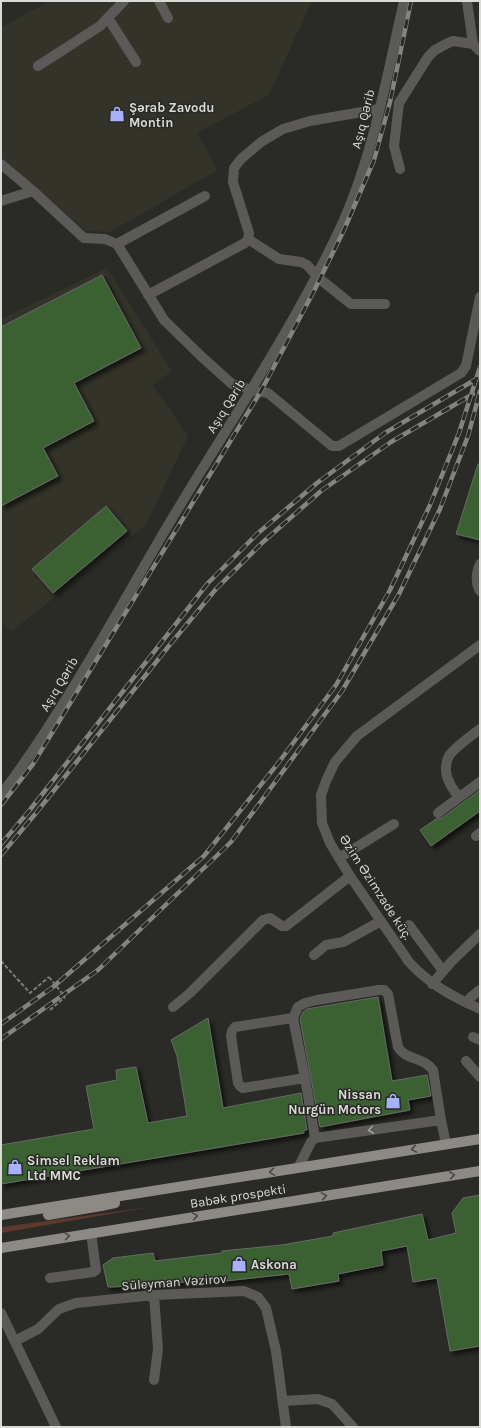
<svg xmlns="http://www.w3.org/2000/svg" width="481" height="1428" viewBox="0 0 481 1428" font-family="Karla,sans-serif">
<style>
.built{fill:#33332a}
.green{fill:#5d382c}
.building{fill:#3a6033;stroke:#676b66;filter:url(#shadow)}
.lines{fill:none;stroke-linecap:round;stroke-linejoin:round}
.path{stroke:#7b7b77;stroke-width:2;stroke-dasharray:4 2;stroke-linecap:butt}
.minor{stroke:#5c5a58;stroke-width:10}
.major{stroke:#8d8a86;stroke-width:10}
.rail-casing{stroke:#83837f;stroke-width:4.5}
.rail{stroke:#2a2a26;stroke-width:3;stroke-dasharray:9;stroke-linecap:butt}
.path-bridge{stroke:#7b7b77;stroke-width:2;stroke-dasharray:4 2;stroke-linecap:butt}
.oneway{stroke:#a1a09d}
.oneway2{stroke:#484743}
.labels{text-anchor:middle;dominant-baseline:central;stroke-width:3;stroke-linejoin:round;paint-order:stroke}
.poi-label{font-size:13px;font-weight:bold;fill:#dadad6;stroke:#2a2a26;text-anchor:start}
.street-label{font-size:13px;fill:#dadad6;stroke:#2a2a26}
</style>
<defs>
<filter id="shadow"><feDropShadow dx="3.5" dy="3.5" stdDeviation="2" flood-color="#0009"/></filter>
</defs>
<rect width="100%" height="100%" fill="#2a2a26"/>
<path class="built" d="M50 1H312L269 95 197 133 218 170 110 232 86 231 1 157V27Z
M107 268 172 371 153 385 188 436 146 525 12 631 1 622V319Z"/>
<path class="green" d="M150 1207 1 1233V1227Z"/>
<path class="building" d="M102 275 141 348 74 383 94 421 43 448 58 476 1 506V327Z
M478 464H480V540L456 534Z
M106 506 127 531 53 593 32 569Z
M480 790V811L431 846 420 830 436 819 442 818Z
M378 997 392 1081 427 1075 431 1096 408 1100 410 1110 320 1127 300 1019 303 1012 307 1009Z
M208 1018 223 1108 301 1093 307 1130H304V1133L1 1184V1145L94 1129 86 1086 117 1080 116 1070 136 1067 148 1123 187 1116 177 1056 171 1040Z
M480 1195V1346L450 1351 437 1278 413 1282 407 1246 381 1251 383 1265 338 1274 339 1281 292 1289 289 1274 225 1281V1279L159 1284V1285L108 1287 103 1265 113 1258 153 1253 155 1261 222 1253V1251L282 1245 333 1236V1233L422 1214 428 1240 456 1233 452 1213 463 1198Z"/>
<g class="lines">
<path class="path" d="M1 961 30 993 49 977
M50 1010 65 997"/>
<path class="minor" d="M159 1 168 18
M467 1 473 44
M108 18 136 62
M38 66 100 26 124 1
M1 164 33 191 84 238 105 239 117 244 164 320 202 357 232 384 252 390 268 393 332 446H339L461 373 466 366 480 297
M400 169 394 146 399 103 428 57 435 50 448 43 453 41 473 44 480 51
M1 201 33 191
M248 239 279 259 301 262 307 265 320 279 351 304H385
M117 244 205 196
M148 295 245 243 248 239 249 233 233 182 234 168 241 159 261 142 283 129 310 121 379 109
M480 564C476 573 475 582 480 591
M480 645 357 736 335 762 326 781 321 795 322 823 330 843 350 876 409 962C429 984 453 997 480 1009
M1 795C64 711 114 617 167 527 227 426 294 329 343 222 374 152 387 75 404 1
M459 797C450 786 441 772 449 756 452 750 473 734 480 729
M438 813 480 782
M476 836 480 833
M339 858 394 824
M409 925 443 971
M314 955 326 945 343 942 381 921
M432 984 452 961 480 934
M467 1003 471 997 480 990
M173 1007 190 993 263 920 270 918 282 926H286L350 876
M293 1018 235 1027 232 1031 231 1036 238 1083 240 1086 243 1088 305 1078 293 1018 298 1007 305 1003 317 1000 379 990H384L388 994 398 1047C405 1060 424 1057 433 1070L441 1120
M473 1037 480 1040
M466 1061 480 1077
M305 1078 315 1138
M298 1168 311 1142 315 1138 441 1120 446 1144
M50 1278 93 1272 96 1270 91 1233
M1 1313 56 1427
M15 1341 38 1329 59 1309 76 1303 154 1295 244 1291 258 1297 266 1308 276 1351 286 1427
M154 1380 158 1349 154 1295
M283 1401 318 1399 332 1404 353 1427"/>
<path class="major" d="M1 1215 480 1139
M48 1215 101 1206 115 1203
M1 1248 480 1171"/>
<defs>
<path id="rail" d="M1 805 33 764 261 391 315 289 344 230 374 160 390 102 411 1
M1 844 29 811 208 583 257 534 317 483 385 433 478 378
M1 855 36 813 168 647 216 589 263 542 321 491 391 442 473 394
M1 1024 53 987 204 856 279 762 336 685 390 590 430 505 459 433 480 367
M1 1039 98 970 231 842 342 691 399 594 440 509 468 436 480 391"/>
</defs>
<use href="#rail" class="rail-casing"/>
<use href="#rail" class="rail"/>
<path class="path-bridge" d="M49 977 65 997"/>
</g>
<defs><path id="oneway-chevron" d="M-2-3.5L2.5 0L-2 3.5" fill="none" stroke-width="1.6" stroke-linecap="round" stroke-linejoin="round"/></defs>
<use class="oneway" href="#oneway-chevron" transform="translate(371 1130) rotate(172)"/>
<g class="oneway2">
<use href="#oneway-chevron" transform="translate(414 1149) rotate(171)"/>
<use href="#oneway-chevron" transform="translate(272 1172) rotate(171)"/>
<use href="#oneway-chevron" transform="translate(452 1175) rotate(-9)"/>
<use href="#oneway-chevron" transform="translate(324 1196) rotate(-9)"/>
<use href="#oneway-chevron" transform="translate(195 1216) rotate(-9)"/>
<use href="#oneway-chevron" transform="translate(67 1236) rotate(-9)"/>
</g>
<defs>
<symbol id="shop-bare" viewBox="-9 -9 18 18"><path d="M-5-2.5h2.3a2.7 3.5 0 0 1 5.4 0H5L5.5 6h-11ZM-1.5-2.5h3a1.5 2.3 0 0 0-3 0Z" fill="#a8b0fc" stroke="#2a2a26" stroke-width="2.5" paint-order="stroke"/></symbol>
</defs>
<g fill-rule="evenodd">
<use href="#shop-bare" x="106" y="103" width="22" height="22"/>
<use href="#shop-bare" x="382" y="1090" width="22" height="22"/>
<use href="#shop-bare" x="4" y="1156" width="22" height="22"/>
<use href="#shop-bare" x="228" y="1253" width="22" height="22"/>
</g>
<g class="labels">
<g class="poi-label">
<text x="129" y="107">Şərab Zavodu<tspan x="129" dy="15">Montin</tspan></text>
<text x="381" y="1094" text-anchor="end">Nissan<tspan x="381" dy="15">Nurgün Motors</tspan></text>
<text x="27" y="1160">Simsel Reklam<tspan x="27" dy="15">Ltd MMC</tspan></text>
<text x="251" y="1264">Askona</text>
</g>
<g class="street-label">
<text transform="translate(363 119) rotate(-76)">Aşıq Qərib</text>
<text transform="translate(226 406) rotate(-58)">Aşıq Qərib</text>
<text transform="translate(59 684) rotate(-59)">Aşıq Qərib</text>
<text transform="translate(376 887) rotate(57)">Əzim Əzimzade küç.</text>
<text transform="translate(238 1196) rotate(-9)">Babək prospekti</text>
<text transform="translate(174 1282) rotate(-4)">Süleyman Vəzirov</text>
</g>
</g>
<rect width="481" height="1428" fill="none" stroke="#dadad6" stroke-width="4"/>
</svg>
